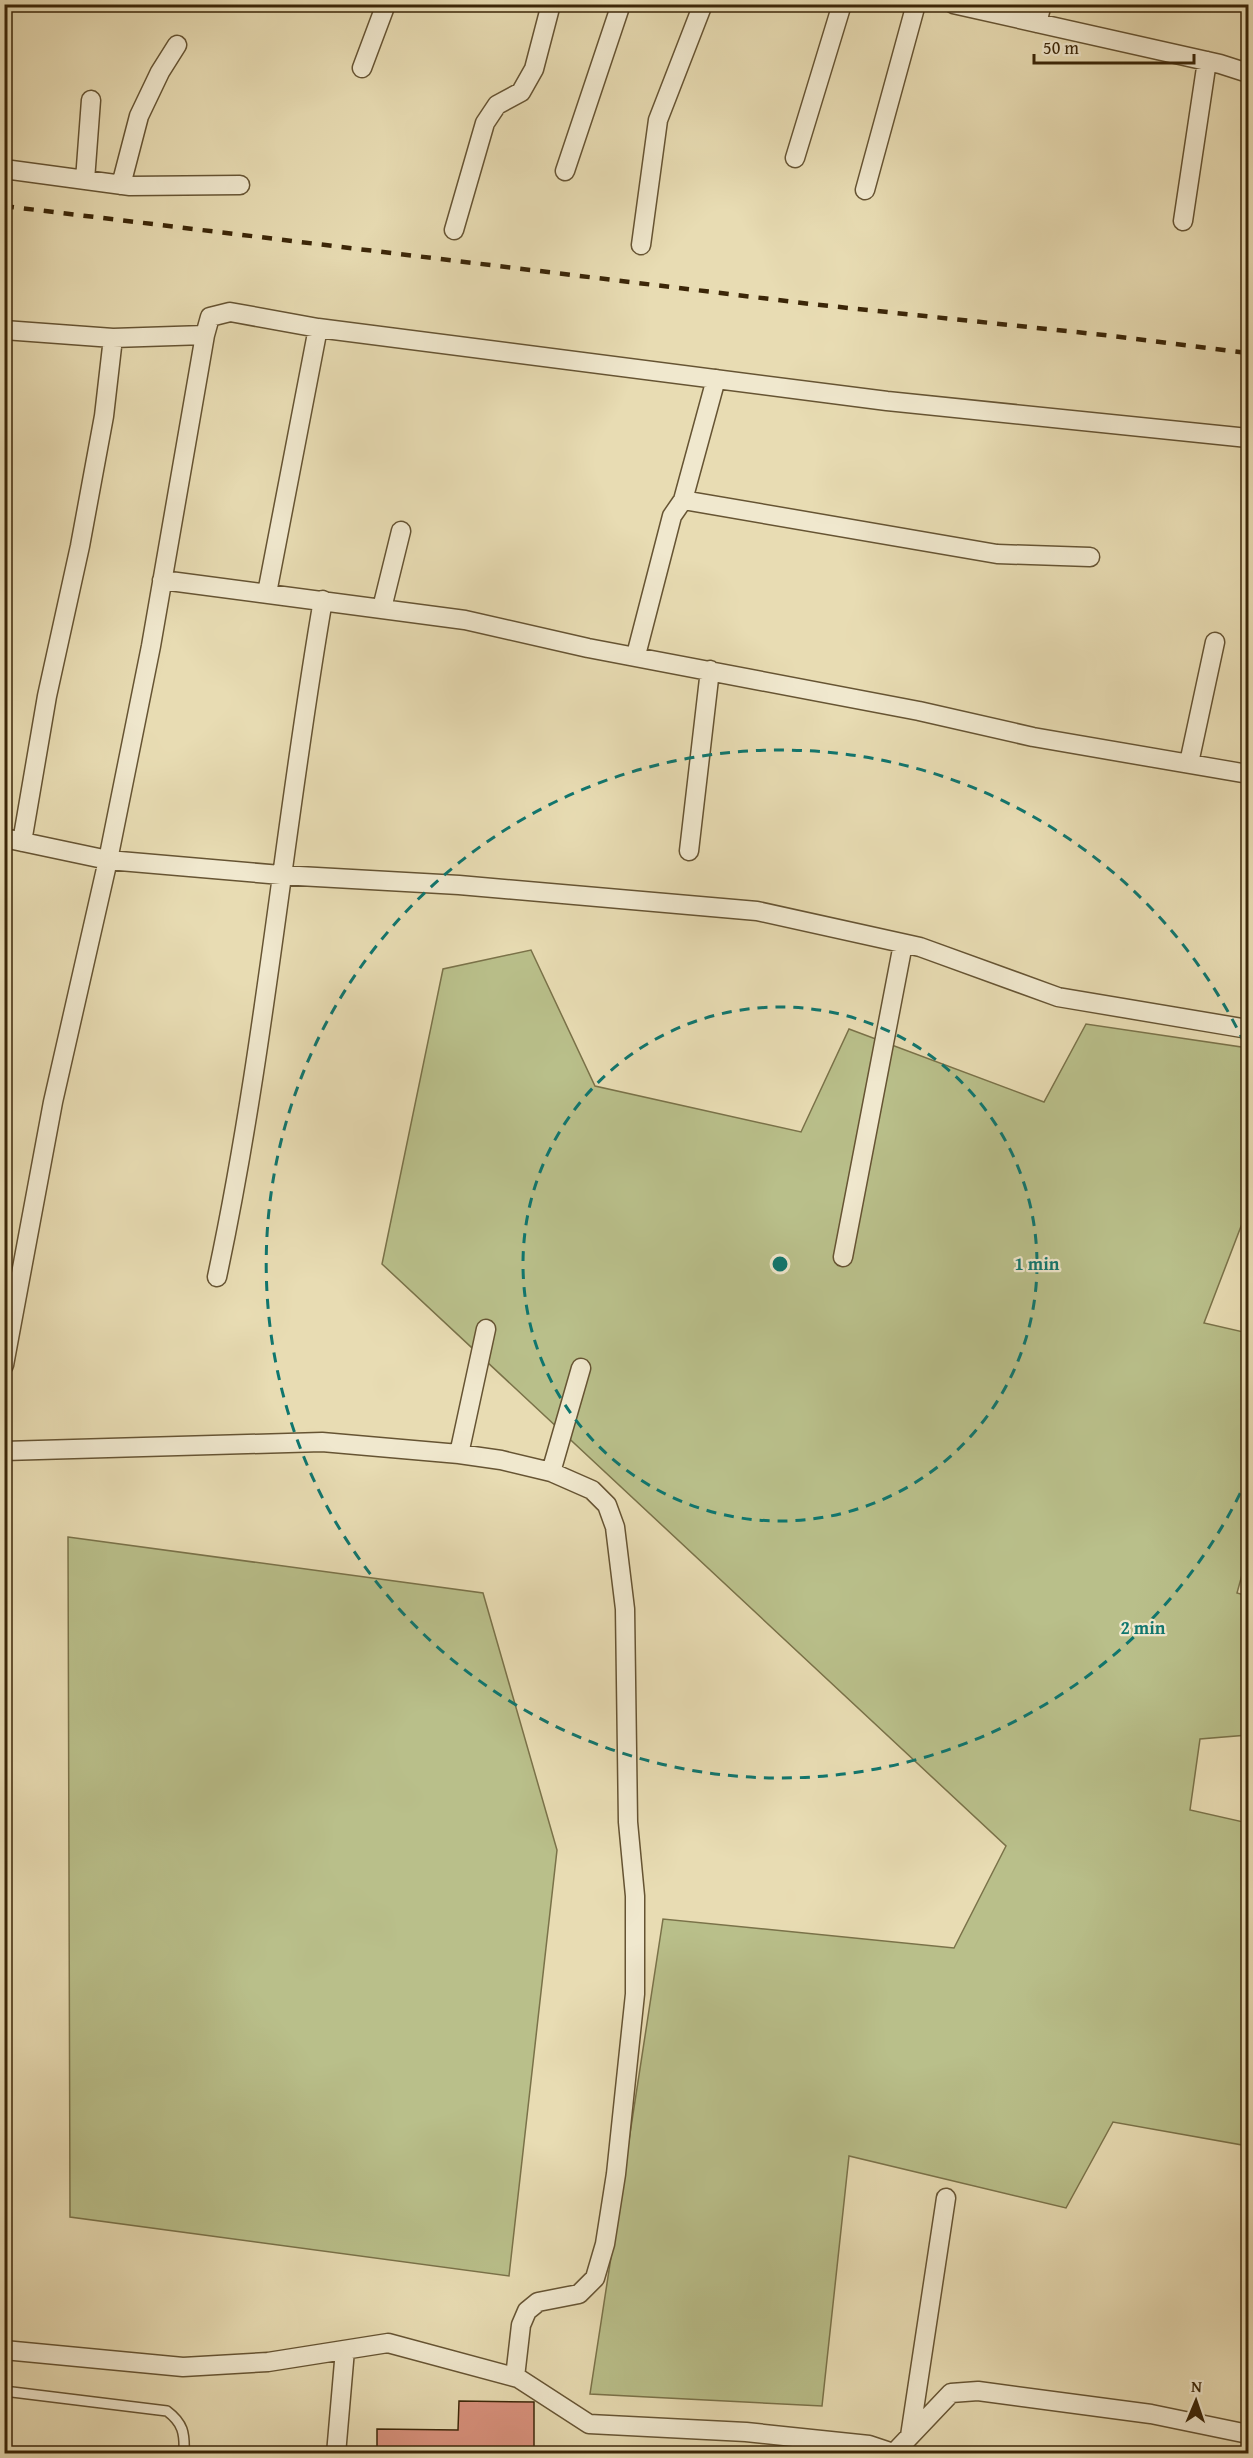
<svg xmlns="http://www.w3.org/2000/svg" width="1253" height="2458" viewBox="0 0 1253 2458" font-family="'Gentium Book Plus',serif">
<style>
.green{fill:#b9bf8a;stroke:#7a7249;stroke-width:1.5}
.building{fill:#d9917d;stroke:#3b2608;stroke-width:1.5}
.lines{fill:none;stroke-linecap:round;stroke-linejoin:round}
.service-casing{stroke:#665433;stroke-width:12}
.minor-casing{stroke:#665433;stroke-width:21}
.service{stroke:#f0e8ce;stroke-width:9}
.minor{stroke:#f0e8ce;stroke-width:18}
.rail{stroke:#3b2608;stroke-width:4.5;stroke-dasharray:10 10;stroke-linecap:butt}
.ring{fill:none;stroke:#0f766e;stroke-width:3;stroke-dasharray:10 8}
.centre{fill:#0f766e;stroke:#f0e8ce;stroke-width:3}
.ring-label{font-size:18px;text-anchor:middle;font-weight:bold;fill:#0f766e;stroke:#f0e8ce;stroke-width:4.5;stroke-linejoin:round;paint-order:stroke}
</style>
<rect width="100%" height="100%" fill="#e8dcb3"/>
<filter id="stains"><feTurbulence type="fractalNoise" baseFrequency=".00333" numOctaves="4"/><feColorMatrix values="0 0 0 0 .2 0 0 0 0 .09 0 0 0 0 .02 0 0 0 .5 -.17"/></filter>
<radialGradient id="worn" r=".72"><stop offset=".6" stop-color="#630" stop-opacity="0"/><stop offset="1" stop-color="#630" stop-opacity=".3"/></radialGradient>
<path class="green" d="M531 950 595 1086 801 1132 849 1029 1044 1102 1086 1024 1248 1048V1208L1204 1323 1248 1333V1553L1237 1593 1248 1596V1735L1200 1739 1190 1810 1248 1823V2146L1113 2122 1066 2208 849 2156 822 2406 590 2394 663 1919 954 1948 1006 1846 382 1264 443 969Z
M68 1537 483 1593 557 1850 509 2276 70 2217Z"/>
<path class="building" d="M459 2401 534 2402V2454H377V2429L458 2430Z"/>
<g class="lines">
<defs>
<path id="service" d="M4 2391 167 2411C183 2423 185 2433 184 2454"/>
<path id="minor" d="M953 4 1220 64 1248 73
M1037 23 1042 4
M362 68 386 4
M795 158 842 4
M4 169 130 186 240 185
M565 171 621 4
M85 180 91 100
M121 185 139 116 160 72 177 45
M865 190 916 4
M1183 221 1207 61
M454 230 485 123 497 105 521 92 534 69 551 4
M641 245 658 120 703 4
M4 330 113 338 104 416 80 546 47 696 22 842
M113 338 205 335
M683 500 997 554 1090 557
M162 580 465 620 588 648 919 711 1033 737 1248 774
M267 593 318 328
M382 608 401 531
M636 655 672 516 683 500 716 379
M1189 763 1215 642
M4 838 108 860 281 875 459 885 757 911 920 947 1058 997 1248 1029
M689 851 710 670
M843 1257 903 944
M217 1277C265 1053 284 825 323 600
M4 1365 53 1102 108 860 151 646 205 335 210 317 230 312 318 328 887 401 1248 438
M4 1451 322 1442 459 1454 501 1460 551 1472 592 1490 607 1505 615 1527 625 1609 628 1822 635 1896V1994L616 2174 605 2244 595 2278 579 2294 538 2302 527 2311 521 2325 515 2377
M459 1454 486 1329
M551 1472 581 1368
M4 2350 183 2367 268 2362 388 2343 518 2378 589 2424 746 2432 869 2445 896 2454
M910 2436 946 2198
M895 2452 951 2393 978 2391 1151 2414 1248 2434
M336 2454 345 2350"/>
</defs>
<use href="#service" class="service-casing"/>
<use href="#minor" class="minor-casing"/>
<use href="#service" class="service"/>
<use href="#minor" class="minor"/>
<path class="rail" d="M4 206 811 304 1104 335 1248 353"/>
</g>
<g class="ring">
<circle cx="780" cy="1264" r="257"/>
<path d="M1248 1477A514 514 0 1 1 1248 1051"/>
</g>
<circle cx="780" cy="1264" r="9" class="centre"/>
<g class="ring-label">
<text x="1037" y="1270">1 min</text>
<text x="1143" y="1634">2 min</text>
</g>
<rect width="1253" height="2458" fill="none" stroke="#e8dcb3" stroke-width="24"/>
<rect x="6" y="6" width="1241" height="2446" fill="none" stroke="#3b2608" stroke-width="3"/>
<rect x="12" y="12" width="1229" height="2434" fill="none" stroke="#3b2608" stroke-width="1.5"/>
<g transform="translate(1196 2401) rotate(2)" stroke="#f0e8ce" stroke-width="4.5" paint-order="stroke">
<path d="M0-4.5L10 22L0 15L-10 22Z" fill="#3b2608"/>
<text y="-9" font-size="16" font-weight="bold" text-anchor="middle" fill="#3b2608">N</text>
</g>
<path d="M1034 54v9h160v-9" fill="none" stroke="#3b2608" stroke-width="3"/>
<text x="1043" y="54" font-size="18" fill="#3b2608" stroke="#f0e8ce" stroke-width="4.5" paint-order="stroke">50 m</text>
<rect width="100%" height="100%" filter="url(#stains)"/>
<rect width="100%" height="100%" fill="url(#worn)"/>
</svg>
